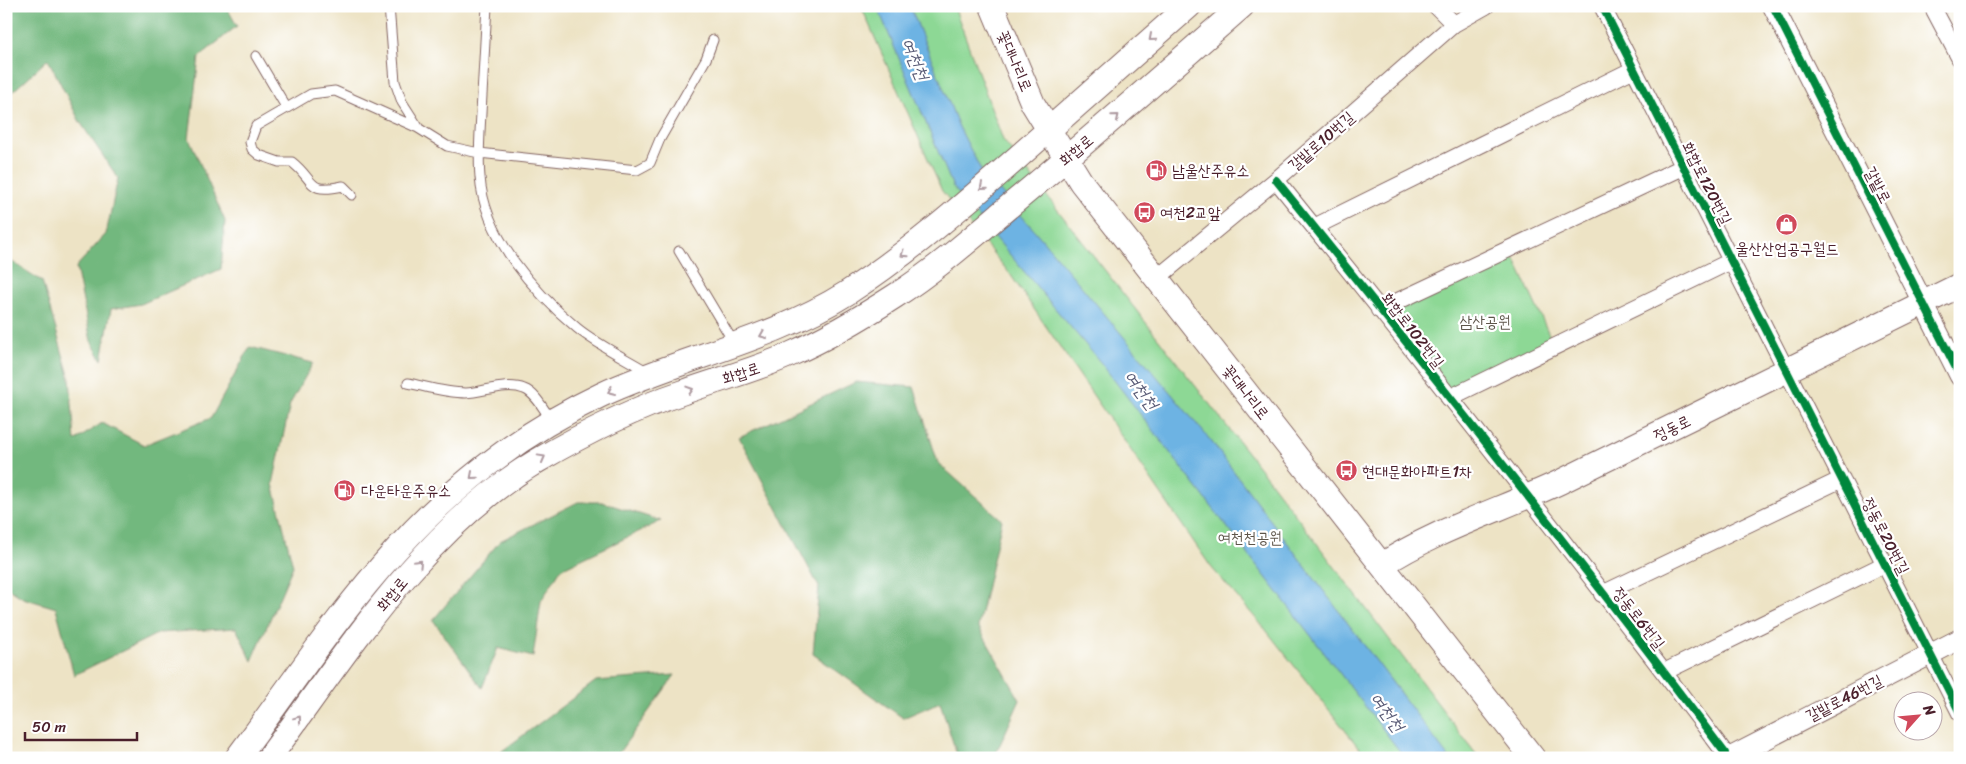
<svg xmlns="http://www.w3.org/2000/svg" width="1966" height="764" viewBox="0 0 1966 764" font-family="Sriracha,'Poor Story',sans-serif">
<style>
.green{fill:#8dd895;stroke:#6c7c60}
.forest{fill:#72b87e;stroke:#5e6c54}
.water{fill:#6db3e3;stroke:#5c6987}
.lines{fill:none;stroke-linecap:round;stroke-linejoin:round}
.service-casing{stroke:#836461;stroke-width:11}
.minor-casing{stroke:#836461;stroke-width:18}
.tertiary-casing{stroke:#836461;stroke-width:22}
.secondary-casing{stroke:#836461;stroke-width:26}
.service{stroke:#fff;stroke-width:9}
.minor{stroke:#fff;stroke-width:16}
.tertiary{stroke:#fff;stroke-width:20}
.secondary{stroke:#fff;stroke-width:24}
.cycleway-casing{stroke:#fff;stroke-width:11}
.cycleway{stroke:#00873e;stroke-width:8}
.oneway{stroke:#ae9aa0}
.labels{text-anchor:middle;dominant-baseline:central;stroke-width:4.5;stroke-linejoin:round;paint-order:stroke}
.street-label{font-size:16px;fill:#4a1f2b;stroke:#fff}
.poi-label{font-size:16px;fill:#4a1f2b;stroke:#fff;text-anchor:start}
.park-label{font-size:16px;fill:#5e564b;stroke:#fff}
.water-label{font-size:18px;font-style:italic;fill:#585a75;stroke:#fff}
</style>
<rect width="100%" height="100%" fill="#fff"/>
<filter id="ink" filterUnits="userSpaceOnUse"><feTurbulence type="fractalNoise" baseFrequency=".02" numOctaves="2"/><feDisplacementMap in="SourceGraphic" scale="10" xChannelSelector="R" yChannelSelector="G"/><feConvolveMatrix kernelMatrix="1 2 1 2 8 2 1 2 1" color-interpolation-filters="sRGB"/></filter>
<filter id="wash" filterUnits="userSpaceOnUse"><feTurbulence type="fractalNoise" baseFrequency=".0096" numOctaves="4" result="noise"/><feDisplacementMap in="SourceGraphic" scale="20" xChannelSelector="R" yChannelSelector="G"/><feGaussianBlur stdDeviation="1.12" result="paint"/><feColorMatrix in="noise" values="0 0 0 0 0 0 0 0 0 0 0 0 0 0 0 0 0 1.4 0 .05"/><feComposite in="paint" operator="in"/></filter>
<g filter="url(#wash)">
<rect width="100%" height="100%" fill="#ede3c5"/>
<path class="green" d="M861 6H954L1003 140 1269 480 1479 758H1367L1266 630 1211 567 1010 274 942 191Z
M1512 253 1553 343 1450 392 1387 313Z"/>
<path class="forest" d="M6 6H226L237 26 199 57 189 138 225 221 221 269 141 304 111 309 102 360 91 341 76 267 106 234 118 178 80 122 48 59 6 98Z
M6 258 42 281 70 379 75 441 102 423 144 445 211 418 250 347 313 363 290 404 273 484 293 566 252 661 236 628 159 633 74 675 56 608 23 598 6 587Z
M856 382 914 387 938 463 1002 520 978 626 1020 700 994 758H958L940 702 903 718 813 654 819 587 739 437Z
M578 502H602L661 521 561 569 541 601 533 657 498 648 482 688 433 620 500 541Z
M675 675 615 758H500L502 751 596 681Z"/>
<path class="water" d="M877 6H910L959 127 981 170 1035 231 1211 441 1449 758H1405L1101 363 953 187Z"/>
</g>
<g filter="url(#ink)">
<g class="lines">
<defs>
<path id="service" d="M389 6 395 82 402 102 418 127
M487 6C485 42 483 77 481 113 480 134 478 156 480 177 484 236 534 292 577 328 598 345 625 358 648 372
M256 56 286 107
M352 195 343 186C306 194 316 181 292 162H279L259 155 252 149 250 142 256 126 311 94 335 91 418 128 447 146 479 153 637 170 650 163 660 139 706 59 713 40
M679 251 734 343
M408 383C427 387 446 393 466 393 484 392 507 382 524 389 536 393 545 412 552 421"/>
<path id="minor" d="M1436 6 1454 24
M1602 6 1960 713
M1932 6 1960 59
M1276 180C1429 369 1579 559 1725 753V758
M1314 227 1634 69
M1156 279 1276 180 1454 24 1486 6
M1379 310 1683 167
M1449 398 1731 261
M1602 594 1842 479
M1664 672 1885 564"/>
<path id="tertiary" d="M1773 6 1960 376
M1729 758 1960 639"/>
<path id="secondary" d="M992 6 1033 104 1081 182 1533 758
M1382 565C1433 531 1503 509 1560 482 1694 417 1826 350 1960 285
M237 758C289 689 337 615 395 551 453 486 523 432 601 395 682 357 771 341 847 293 912 251 968 201 1026 150 1080 102 1134 54 1189 6
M269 758C346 654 423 529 537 461 583 434 633 409 684 392 720 379 756 370 791 354 827 338 861 318 895 296 939 268 978 232 1018 199 1094 136 1168 71 1242 6"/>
</defs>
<use href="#service" class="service-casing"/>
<use href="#minor" class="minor-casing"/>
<use href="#tertiary" class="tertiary-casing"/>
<use href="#secondary" class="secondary-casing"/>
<use href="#service" class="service"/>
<use href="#minor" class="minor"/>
<use href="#tertiary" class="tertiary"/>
<use href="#secondary" class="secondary"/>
<defs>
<path id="cycleway" d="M1602 6 1960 713
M1773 6 1960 376
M1276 180C1429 369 1579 559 1725 753V758"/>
</defs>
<use href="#cycleway" class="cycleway-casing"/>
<use href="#cycleway" class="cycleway"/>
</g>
<defs><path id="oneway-chevron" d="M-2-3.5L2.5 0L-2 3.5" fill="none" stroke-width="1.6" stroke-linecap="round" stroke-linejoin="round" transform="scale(1.25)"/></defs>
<g class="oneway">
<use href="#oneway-chevron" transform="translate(1152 38) rotate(139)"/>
<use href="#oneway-chevron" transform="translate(1116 117) rotate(-40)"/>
<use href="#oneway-chevron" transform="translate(983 187) rotate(139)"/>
<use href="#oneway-chevron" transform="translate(904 254) rotate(145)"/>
<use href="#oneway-chevron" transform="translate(763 335) rotate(158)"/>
<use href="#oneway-chevron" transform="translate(690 390) rotate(-18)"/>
<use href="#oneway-chevron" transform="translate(611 391) rotate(156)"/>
<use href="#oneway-chevron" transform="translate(542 458) rotate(-29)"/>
<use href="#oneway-chevron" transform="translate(473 476) rotate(139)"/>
<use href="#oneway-chevron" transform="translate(419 563) rotate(-46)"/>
<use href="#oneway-chevron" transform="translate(298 719) rotate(-53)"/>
</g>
</g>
<defs>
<symbol id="fuel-disc" viewBox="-11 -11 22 22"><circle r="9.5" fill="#d1495b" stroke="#fff"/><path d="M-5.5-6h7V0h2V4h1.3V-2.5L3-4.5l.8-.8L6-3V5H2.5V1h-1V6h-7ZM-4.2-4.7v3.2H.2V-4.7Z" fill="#fff"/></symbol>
<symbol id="bus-disc" viewBox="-11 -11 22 22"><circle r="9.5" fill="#d1495b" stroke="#fff"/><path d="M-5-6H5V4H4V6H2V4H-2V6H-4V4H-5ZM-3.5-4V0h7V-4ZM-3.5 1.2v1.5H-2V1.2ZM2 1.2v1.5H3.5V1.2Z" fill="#fff"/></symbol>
<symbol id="shop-disc" viewBox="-11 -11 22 22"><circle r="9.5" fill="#d1495b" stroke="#fff"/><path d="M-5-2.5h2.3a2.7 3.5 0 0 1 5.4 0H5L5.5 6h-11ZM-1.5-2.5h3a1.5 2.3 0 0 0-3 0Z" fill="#fff"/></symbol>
</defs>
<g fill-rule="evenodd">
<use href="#fuel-disc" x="1144" y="158" width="25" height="25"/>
<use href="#bus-disc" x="1132" y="200" width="25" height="25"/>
<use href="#shop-disc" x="1774" y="212" width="25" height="25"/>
<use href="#bus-disc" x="1334" y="458" width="25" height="25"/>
<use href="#fuel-disc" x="332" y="478" width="25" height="25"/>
</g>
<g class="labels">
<g class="street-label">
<text transform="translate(1015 61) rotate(67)">꽃대나리로</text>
<text transform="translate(1321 141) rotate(-41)">갈밭로10번길</text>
<text transform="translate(1076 150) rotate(-40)">화합로</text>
<text transform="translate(1707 183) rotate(63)">화합로120번길</text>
<text transform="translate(1878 185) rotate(63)">갈밭로</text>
<text transform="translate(1413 330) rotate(52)">화합로102번길</text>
<text transform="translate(741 373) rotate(-18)">화합로</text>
<text transform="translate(1246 392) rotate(52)">꽃대나리로</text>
<text transform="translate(1672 428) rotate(-26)">정동로</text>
<text transform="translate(1886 536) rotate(63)">정동로20번길</text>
<text transform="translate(392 594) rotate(-51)">화합로</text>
<text transform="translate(1639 618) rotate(52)">정동로6번길</text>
<text transform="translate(1844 698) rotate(-27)">갈밭로46번길</text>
</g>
<g class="poi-label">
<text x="1172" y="170">남울산주유소</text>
<text x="1160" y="212">여천2교앞</text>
<text x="1787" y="248" text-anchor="middle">울산산업공구월드</text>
<text x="1362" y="471">현대문화아파트1차</text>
<text x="361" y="490">다운타운주유소</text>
</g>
<g class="park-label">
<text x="1485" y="321">삼산공원</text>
<text x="1250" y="537">여천천공원</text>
</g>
<g class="water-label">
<text transform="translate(915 59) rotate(67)">여천천</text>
<text transform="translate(1141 390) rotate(53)">여천천</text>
<text transform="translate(1387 712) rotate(53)">여천천</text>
</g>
</g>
<rect width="1966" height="764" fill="none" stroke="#fff" stroke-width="25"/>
<g transform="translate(1918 716) rotate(63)"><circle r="24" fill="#ffffff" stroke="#b7a5aa"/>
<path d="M0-4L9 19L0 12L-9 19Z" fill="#d1495b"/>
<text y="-8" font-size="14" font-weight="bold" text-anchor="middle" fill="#4a1f2b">N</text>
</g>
<path d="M25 732v8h112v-8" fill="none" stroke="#4a1f2b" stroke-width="2.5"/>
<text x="32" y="732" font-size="15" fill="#4a1f2b" stroke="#ffffff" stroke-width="4" paint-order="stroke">50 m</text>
</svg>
